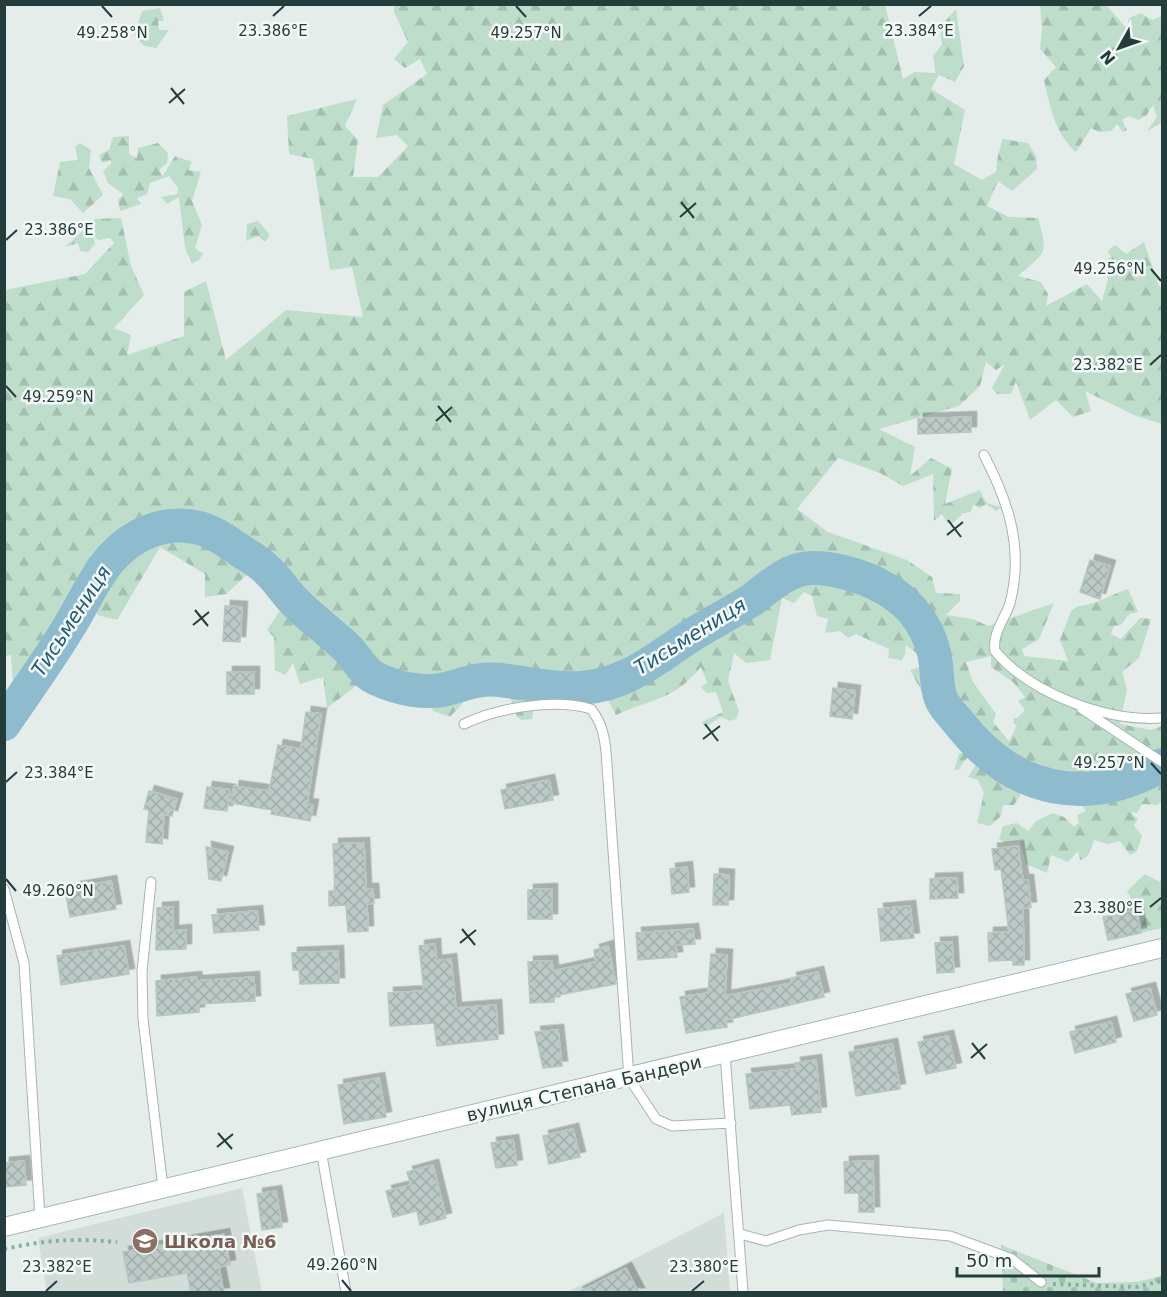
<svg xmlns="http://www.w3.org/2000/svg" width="1167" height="1297" viewBox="0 0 1167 1297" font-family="'DejaVu Sans',sans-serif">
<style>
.built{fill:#d2ddd9}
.forest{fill:url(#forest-firs);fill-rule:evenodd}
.cemetery{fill:url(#cemetery-stones)}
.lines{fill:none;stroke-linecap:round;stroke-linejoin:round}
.river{stroke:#8fbbce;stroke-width:34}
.building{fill:url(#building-cross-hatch);stroke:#b7c6c2;stroke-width:1.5;filter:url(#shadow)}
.service-casing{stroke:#a7b5b2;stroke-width:11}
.secondary-casing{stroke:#a3b8b4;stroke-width:20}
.path{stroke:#86afa8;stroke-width:4;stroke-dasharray:3 4.5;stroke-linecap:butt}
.service{stroke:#fff;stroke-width:9}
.secondary{stroke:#fff;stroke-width:18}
.ticks{fill:none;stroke:#243d3b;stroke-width:2}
.labels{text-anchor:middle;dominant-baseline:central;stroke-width:5;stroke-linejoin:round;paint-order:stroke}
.street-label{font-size:18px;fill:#243d3b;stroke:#f4f9f8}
.education-label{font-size:18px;font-weight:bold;fill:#785e54;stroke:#f4f9f8;text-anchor:start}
.water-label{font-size:20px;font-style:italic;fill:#215b77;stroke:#f4f9f8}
.ticks-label{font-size:15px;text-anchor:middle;fill:#243d3b;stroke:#f4f9f8;stroke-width:5;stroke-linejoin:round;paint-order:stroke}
</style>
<defs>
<pattern id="forest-firs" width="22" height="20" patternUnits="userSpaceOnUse" patternTransform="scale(1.5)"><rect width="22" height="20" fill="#beddcb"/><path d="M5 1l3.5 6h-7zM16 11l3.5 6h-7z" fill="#a3bfaf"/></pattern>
<pattern id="cemetery-stones" width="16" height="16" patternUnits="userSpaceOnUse" patternTransform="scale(1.5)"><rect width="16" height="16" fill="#beddcb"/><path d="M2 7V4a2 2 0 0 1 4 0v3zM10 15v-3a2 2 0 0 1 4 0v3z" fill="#a3bfaf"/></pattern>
<pattern id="building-cross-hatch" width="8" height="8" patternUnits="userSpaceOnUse" patternTransform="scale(1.5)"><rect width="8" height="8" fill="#bccac7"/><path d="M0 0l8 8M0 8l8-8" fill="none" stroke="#a1aeac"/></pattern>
<filter id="shadow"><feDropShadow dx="5.5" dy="-5.5" stdDeviation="0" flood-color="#0004"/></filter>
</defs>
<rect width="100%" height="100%" fill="#e4edea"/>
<path class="built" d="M242 1188 262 1292H47L38 1238Z
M724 1213 730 1292H567L632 1260Z"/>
<path class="forest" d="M394 5H885L903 79 915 72 936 73 933 56 942 45 940 27 956 9 964 66 955 82 939 75 931 89 965 110 954 164 982 180 996 172 998 155 1003 139 1028 143 1036 156 1037 169 1012 191 998 181 987 206 1009 217 1038 218C1049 256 1045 252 1018 276L1041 282 1048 294 1046 306 1087 284 1102 301 1108 279 1101 264 1111 257 1108 251 1115 245 1126 254 1144 242 1159 286 1162 287V424L1134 415 1085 391 1091 411 1073 417 1056 400 1030 420 1016 381 1011 394H997L992 388 1005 364 996 370 986 362 980 386 959 406 879 429 915 447 910 476 931 458 952 469 945 504 980 490C986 505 988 504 1002 507L996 511 986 504 980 508 973 505 971 512 963 513 953 523H947L942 514 934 521 933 474 903 486 880 473 838 458 797 509 828 532 907 560 932 577 936 593 960 594V601L946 615 973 619 988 626 1054 603 1039 639 1022 649 1024 656 1068 661 1060 640 1071 611 1078 606C1093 606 1112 594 1128 589L1138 612 1129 614 1121 625 1114 626 1111 634 1121 639 1140 618 1151 619 1139 658 1122 672 1127 689 1120 724 1151 730 1162 726V801L1158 805 1142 804 1137 813 1130 812 1138 819 1134 825 1142 836 1137 851 1130 855 1120 841 1108 844 1094 840C1091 849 1090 857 1080 860L1078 851 1068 862 1051 855 1047 873 1026 864 1020 841 1005 843 999 839 1003 826 1017 823 1028 831 1036 821 1053 813 1064 817 1074 827 1079 823 1077 815 1086 811 1076 797C1054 810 1048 802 1030 788L1023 791 1014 805H1003L1001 816 990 826 977 823 984 793 978 780 968 777 984 752C973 754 963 758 960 769L954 770 959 754 973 748 980 740 963 736 957 712 933 711 910 670 924 666 919 655 906 645 905 654 902 660 888 658 889 649 856 634 848 638 840 631 825 633 828 619 817 616 812 596 804 592 794 603 782 598 770 660 746 663 734 653 728 681 739 711 736 719 730 721 721 717 705 727 702 722 723 712 716 692 707 693 701 687 707 683 701 667C672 702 654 697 616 715L593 672C560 678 538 681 532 719L521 720 517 717 509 694 491 673 450 717 433 711 419 680 399 704 356 686 327 708 323 677 300 684 293 663 285 675 275 670 274 637 267 630 283 606 251 571 226 594 205 597V574L160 547 117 620 97 615 95 606 144 543 137 528C87 566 48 643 14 696L11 655 5 656V290L85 274 114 243 110 238 99 240 94 237 95 244 88 252 80 251 78 243 65 247 95 219 121 218 131 266 144 295 114 328 131 335 127 355 184 336V292L206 281 226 360 286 310 363 317 352 267 330 270 313 159 289 154 287 116 357 99 345 126 358 140 353 177H378L408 146 397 135 376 138 383 105 427 74 420 59 405 68 394 59 408 42 394 12ZM991 656V667L1013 682 1025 697 1018 701 1025 710 1017 718H1013L1014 724 1017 725 1009 741 993 722 996 714 973 682 966 662ZM1029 771 1070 779 1066 792 1042 783Z
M1040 5H1106L1127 29 1129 18 1141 13 1152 20 1162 16V123L1147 131 1157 117 1153 105 1146 116 1138 120 1129 116 1122 120 1127 130 1123 132 1117 124 1111 131 1099 132 1091 128 1076 152C1055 134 1050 106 1044 80L1056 67 1040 49 1042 29Z
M160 8 164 21H158L159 30H169L156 48 144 46 134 35 142 11Z
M129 136V154L137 158 138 148 158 143 168 153 167 163 159 170 163 176 175 156 192 162 188 170 201 172 192 201 202 225 195 248 203 254 199 260 192 263 185 248 179 197 167 204 161 197 177 194 178 188 169 176 150 183 147 194 137 198 141 204 120 211 118 200 123 194 108 183 103 171 111 164V160L102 163 99 155 109 150 113 137Z
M80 143 91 150 89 168 103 195 83 213 70 199 53 196 60 162 78 160 75 147Z
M258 221 270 235 265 242 258 236 246 241 247 224Z
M1145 874 1160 882 1162 877V928L1141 933 1137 910 1127 891Z"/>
<path class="cemetery" d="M1001 1245 1097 1283 1136 1282 1162 1276V1292H1003Z"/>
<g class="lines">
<path class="river" d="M4 724C26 691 50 659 70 625 83 604 92 582 108 562 130 535 164 519 199 528 213 531 227 542 238 549 248 556 260 562 268 571 277 579 284 590 292 599 309 617 329 631 347 648 358 659 363 673 377 679 398 689 428 695 450 688 468 683 479 678 500 680 527 683 553 690 581 688 627 685 656 658 692 635 711 623 731 613 750 601 766 590 780 575 799 570 822 563 864 576 884 588 914 604 932 632 936 664 937 675 937 691 942 701 946 709 954 717 960 724 1013 792 1087 808 1162 765"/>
</g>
<path class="building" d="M971 417V432L918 434V419Z
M1090 560 1110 566 1100 599 1080 592Z
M225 606 242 607 240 642 223 641Z
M227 672H254V694H227Z
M833 688 855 691 852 719 830 716Z
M306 712 321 714 307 804 313 805 310 821 271 814 272 810 231 803 234 786 269 791 278 745 301 749Z
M549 780 553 800 505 809 501 790Z
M207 787 230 790 227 811 204 808Z
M149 791 177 799 172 816 164 814 162 844 146 842 149 810 144 809Z
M364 843 366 889H373L374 903 367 904 368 931 348 932 346 905 329 906V891H335L333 844Z
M1018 846 1023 880H1028L1031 907 1023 908 1024 965H1013V960L989 961 988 933 1009 932 1001 869 995 870 992 849Z
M206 847 228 852 221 881 209 879Z
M687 867 689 892 672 894 670 869Z
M714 874 729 875 728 905H713Z
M957 878 958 898 930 899V879Z
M111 881 116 909 70 917 66 895 76 893 75 887Z
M552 889V919H528V890Z
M910 906 914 938 881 941 878 909Z
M173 907V931L186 930V949L156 950 157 908Z
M1137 910 1141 933 1108 940 1103 917Z
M257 911 259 930 214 933 212 915Z
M693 929 695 944 676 945 677 957 638 960 636 933Z
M952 942 954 972 937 973 935 943Z
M435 944 436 961 451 959 456 1008 496 1005 498 1039 437 1046 434 1023 390 1026 388 993 424 991 419 946Z
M124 946 129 974 61 985 57 956Z
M608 946 616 984 554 996V1002L530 1003 528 962 552 961 553 971 596 962 594 950Z
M338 951 339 983 300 984 299 970H293L292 953Z
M711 954 727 955 725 996 792 983 791 978 818 972 824 997 726 1020 727 1027 686 1033 680 997 708 993Z
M196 977 197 981 254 977 255 1001 199 1004V1012L157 1016 156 981Z
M1150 988 1157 1015 1134 1021 1126 994Z
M1111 1022 1116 1042 1075 1053 1070 1032Z
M558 1030 562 1066 543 1068 535 1032Z
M948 1036 956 1068 926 1074 918 1042Z
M892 1044 900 1089 856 1096 849 1052Z
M816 1060 821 1112 792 1115 790 1105 750 1109 746 1074 796 1069 795 1063Z
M379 1078 386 1117 344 1124 338 1085Z
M573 1129 580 1157 549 1164 543 1136Z
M513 1140 517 1165 496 1168 491 1143Z
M24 1161 26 1185 4 1187V1163Z
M873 1161 874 1212H859V1193H845L844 1162Z
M433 1165 446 1218 420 1225 417 1211 393 1217 386 1191 411 1185 407 1172Z
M276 1191 282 1227 262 1230 257 1194Z
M224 1234 230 1265 219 1267 224 1293H191L187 1273 129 1283 123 1252Z
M626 1268 639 1293H577Z"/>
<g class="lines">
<defs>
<path id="service" d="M984 455C1009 503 1024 549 1010 603 1005 619 992 633 995 651 1031 694 1107 722 1162 718
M1082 709 1162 762
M464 724C496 708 556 698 591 709 602 723 604 735 606 751L629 1078 656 1119 672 1126 731 1123
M151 882 142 972 143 1019 163 1188
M4 889 24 963 40 1218
M725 1054 743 1292
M321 1150 346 1292
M740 1234 766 1241 799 1230 828 1225 950 1236 1012 1259 1041 1282"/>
<path id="secondary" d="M4 1227 1162 948"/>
</defs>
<use href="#service" class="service-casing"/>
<use href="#secondary" class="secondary-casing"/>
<path class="path" d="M4 1249C47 1240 73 1238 117 1242
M1053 1284 1136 1287 1162 1281"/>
<use href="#service" class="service"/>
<use href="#secondary" class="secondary"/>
</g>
<path class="ticks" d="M102 6 112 17M516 6 526 17M273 16 284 6M919 16 931 6M171 88 184 104M169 103 185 89M681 202 694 218M680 217 696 203M6 240 17 230M1151 269 1161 281M1150 365 1161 355M6 386 16 397M438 406 451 422M436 421 452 407M948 520 961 537M947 535 963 522M195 610 208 626M193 625 209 612M705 724 718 741M703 739 720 726M1151 763 1161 774M6 782 17 772M6 879 16 891M1150 907 1161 898M462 929 475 945M460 943 476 930M972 1043 985 1059M971 1058 987 1044M218 1133 232 1149M217 1147 233 1134M342 1280 351 1291M46 1291 57 1281M692 1291 704 1281"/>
<defs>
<symbol id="school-disc" viewBox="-11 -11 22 22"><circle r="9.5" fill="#8d6e63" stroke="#f4f9f8"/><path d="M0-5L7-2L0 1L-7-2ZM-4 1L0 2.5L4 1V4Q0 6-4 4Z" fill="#fff"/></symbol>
</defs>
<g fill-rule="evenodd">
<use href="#school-disc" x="130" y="1226" width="30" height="30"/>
</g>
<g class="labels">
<g class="street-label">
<text transform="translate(584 1088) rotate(-13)">вулиця Степана Бандери</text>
</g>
<g class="education-label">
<text x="164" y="1241">Школа №6</text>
</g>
<g class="water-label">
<text transform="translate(71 621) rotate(-57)">Тисьмениця</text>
<text transform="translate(690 636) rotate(-32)">Тисьмениця</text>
</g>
</g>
<g class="ticks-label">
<text x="273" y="36">23.386°E</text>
<text x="919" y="36">23.384°E</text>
<text x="112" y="38">49.258°N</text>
<text x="526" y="38">49.257°N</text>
<text x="59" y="235">23.386°E</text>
<text x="1109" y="274">49.256°N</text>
<text x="1108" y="370">23.382°E</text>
<text x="58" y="402">49.259°N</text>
<text x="1109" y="768">49.257°N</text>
<text x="59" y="778">23.384°E</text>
<text x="58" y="896">49.260°N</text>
<text x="1108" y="913">23.380°E</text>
<text x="342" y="1270">49.260°N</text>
<text x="57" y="1272">23.382°E</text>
<text x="704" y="1272">23.380°E</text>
</g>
<rect width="1167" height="1297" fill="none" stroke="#243d3b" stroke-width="12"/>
<g transform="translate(1119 48) rotate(230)" stroke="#f4f9f8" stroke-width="4.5" paint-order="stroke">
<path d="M0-4.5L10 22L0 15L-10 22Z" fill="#243d3b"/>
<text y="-9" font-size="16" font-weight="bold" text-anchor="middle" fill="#243d3b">N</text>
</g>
<path d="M957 1267v9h142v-9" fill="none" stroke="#243d3b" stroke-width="3"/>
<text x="966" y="1267" font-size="18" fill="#243d3b" stroke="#f4f9f8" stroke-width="4.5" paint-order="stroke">50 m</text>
</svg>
